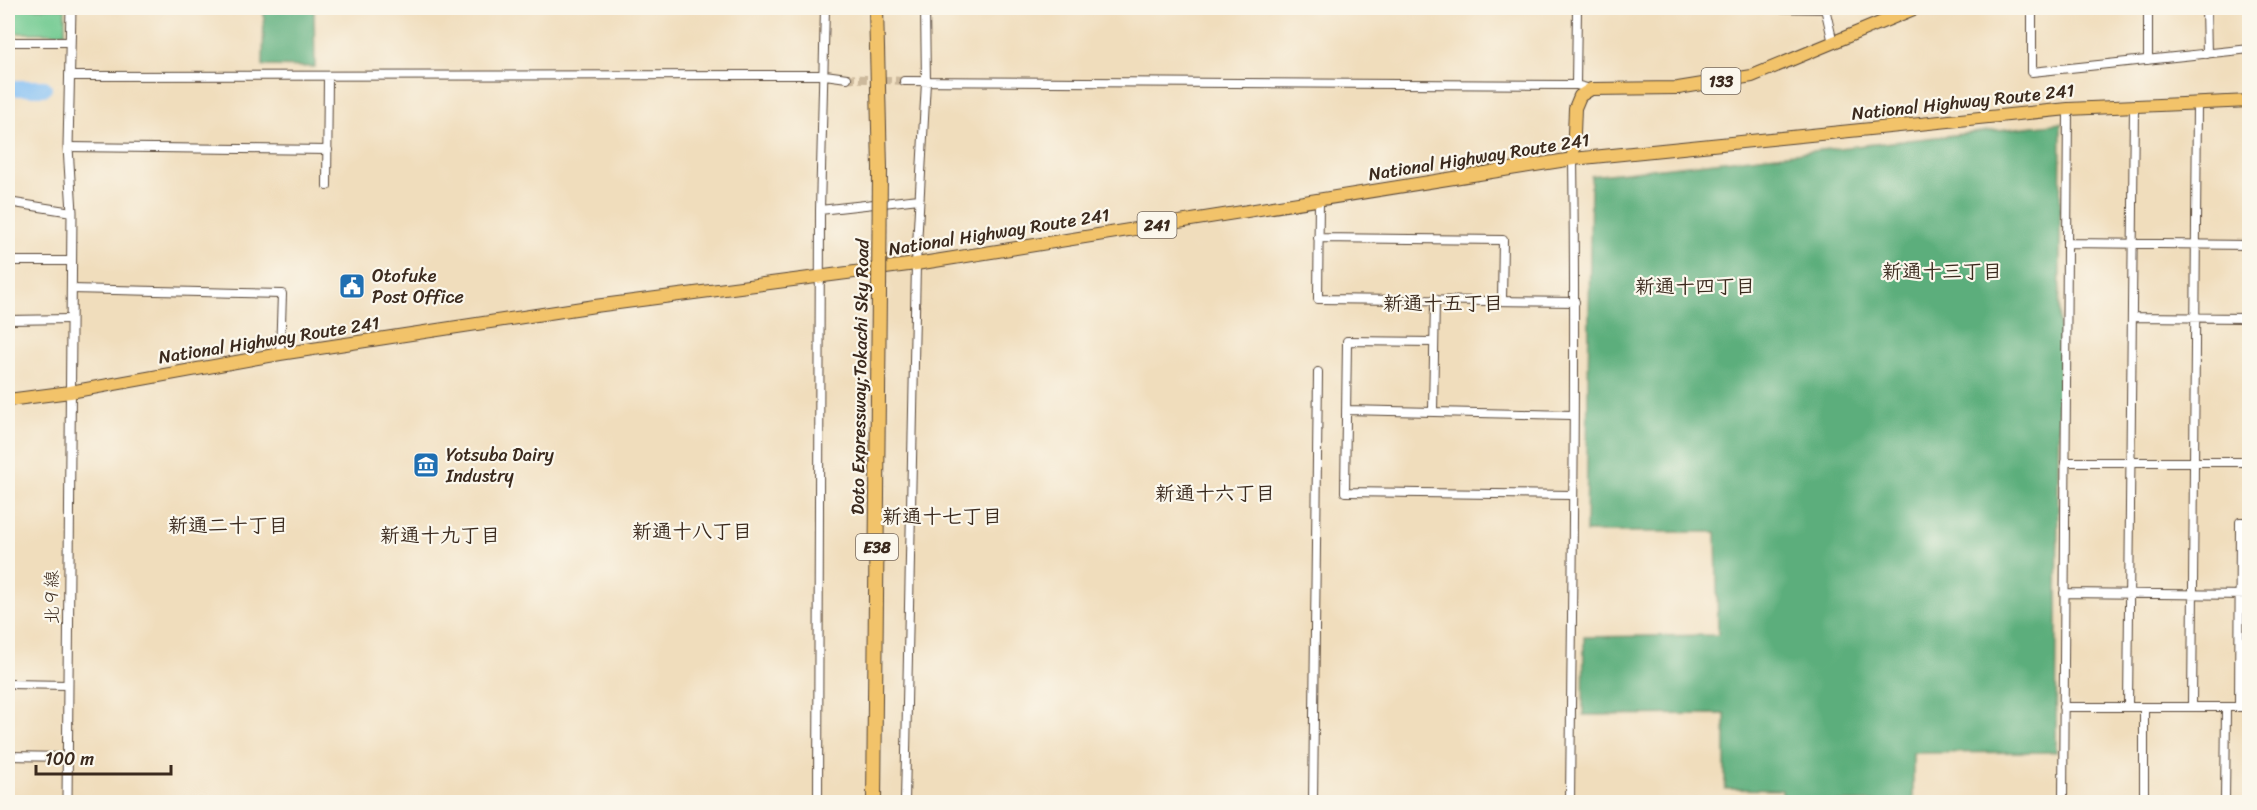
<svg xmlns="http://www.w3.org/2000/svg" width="2257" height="810" viewBox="0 0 2257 810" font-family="Sriracha,'Klee One',sans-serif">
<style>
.green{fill:#71ca91;stroke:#567a58;stroke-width:1.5}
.forest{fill:#5cae7b;stroke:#4c6c4c;stroke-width:1.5}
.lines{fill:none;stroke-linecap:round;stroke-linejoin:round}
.river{stroke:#80bef4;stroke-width:16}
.minor-tunnel{stroke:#ccb99c;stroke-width:8;stroke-dasharray:8 4;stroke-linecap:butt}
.minor-casing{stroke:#564536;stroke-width:10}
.tertiary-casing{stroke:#564536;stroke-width:11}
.primary-casing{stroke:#564536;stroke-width:14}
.trunk-casing{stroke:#564536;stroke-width:14}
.motorway-casing{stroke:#564536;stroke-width:16}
.minor{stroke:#fff;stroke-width:8}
.tertiary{stroke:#fff;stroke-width:9}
.primary{stroke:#f2c36a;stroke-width:12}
.trunk{stroke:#f2c36a;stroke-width:12}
.motorway{stroke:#f2c36a;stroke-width:14}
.motorway-bridge-casing{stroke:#564536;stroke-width:16;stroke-linecap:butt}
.motorway-bridge{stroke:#f2c36a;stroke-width:14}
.labels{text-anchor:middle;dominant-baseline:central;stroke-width:4.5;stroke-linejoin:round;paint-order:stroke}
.shield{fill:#fbf7ec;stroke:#75685c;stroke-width:1.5}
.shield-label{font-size:16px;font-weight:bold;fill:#3b2a1e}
.street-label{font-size:18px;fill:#3b2a1e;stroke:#fbf7ec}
.poi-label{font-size:18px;fill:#3b2a1e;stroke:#fbf7ec;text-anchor:start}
.neighbourhood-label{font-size:20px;font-weight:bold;fill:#3b2a1e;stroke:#fbf7ec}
</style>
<rect width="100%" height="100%" fill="#fbf7ec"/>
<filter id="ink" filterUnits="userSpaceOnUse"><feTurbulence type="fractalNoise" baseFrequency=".0167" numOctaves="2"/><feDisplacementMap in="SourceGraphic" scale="12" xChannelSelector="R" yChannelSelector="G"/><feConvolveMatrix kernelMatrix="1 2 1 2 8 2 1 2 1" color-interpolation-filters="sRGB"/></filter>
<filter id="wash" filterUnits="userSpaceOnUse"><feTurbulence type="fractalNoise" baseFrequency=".008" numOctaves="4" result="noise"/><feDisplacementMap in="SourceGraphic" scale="24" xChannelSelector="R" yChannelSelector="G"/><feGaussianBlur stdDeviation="1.35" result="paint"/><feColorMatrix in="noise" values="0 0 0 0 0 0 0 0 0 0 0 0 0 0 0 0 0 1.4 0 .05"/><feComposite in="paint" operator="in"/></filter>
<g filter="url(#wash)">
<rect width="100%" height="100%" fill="#f0ddbc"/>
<path class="green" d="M8 8H65V33H8Z"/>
<path class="forest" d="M264 8H314L315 67 263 66Z
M2061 123 2056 752 1913 753V802H1782V790L1725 789V714L1583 715 1584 637 1718 635 1716 532H1586L1591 176Z"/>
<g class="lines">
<path class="river" d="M8 88H44"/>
</g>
</g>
<g filter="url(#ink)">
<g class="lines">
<path class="minor-tunnel" d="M847 78 904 81"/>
<defs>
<path id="minor" d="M1764 8 1825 9
M1825 8 1833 43
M2032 8V72L2250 49
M2148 8V60
M2206 8 2207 54
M8 42H69
M69 76 825 75 847 78
M904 81 1576 85 1591 89
M1576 85 1577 8
M68 147 328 150
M327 186 328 76
M1319 199 1318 299 1575 302
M8 202 72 212
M820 210 919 199
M1318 238 1503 240 1502 301
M2067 243 2250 245
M8 261H71
M71 289 282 294 280 354
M2132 317 2250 318
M8 320 71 319
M1434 342 1347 341 1345 492 1572 495
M1346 410 1572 415
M1433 411 1435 299
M2065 462H2250
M2064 593 2250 595
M8 684 68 685
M2063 707H2250
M2128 707 2134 106
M2192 707 2197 104
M2239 707 2240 522H2250
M8 756 68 757
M818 802 820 210 825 8
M905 802 916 264 926 82 925 8
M1313 802 1318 372
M1570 802C1572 588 1576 373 1573 159
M2063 802 2068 109
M2144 802V707
M2225 802 2226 707"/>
<path id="tertiary" d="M67 802 72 212 68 147 71 8"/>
<path id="primary" d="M1573 159 1575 108 1580 96 1591 89 1678 88 1752 76 1916 8"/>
<path id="trunk" d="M8 400 70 392 280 354 595 306 916 264 1573 159 2068 109 2250 101"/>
<path id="motorway" d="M876 8 880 168
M874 802 879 291"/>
</defs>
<use href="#minor" class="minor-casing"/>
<use href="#tertiary" class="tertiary-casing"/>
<use href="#primary" class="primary-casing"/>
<use href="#trunk" class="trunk-casing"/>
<use href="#motorway" class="motorway-casing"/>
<use href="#minor" class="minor"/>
<use href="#tertiary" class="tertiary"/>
<use href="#primary" class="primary"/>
<use href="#trunk" class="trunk"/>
<use href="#motorway" class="motorway"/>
<defs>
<path id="motorway-bridge" d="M879 291 880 168"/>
</defs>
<use href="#motorway-bridge" class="motorway-bridge-casing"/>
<use href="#motorway-bridge" class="motorway-bridge"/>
</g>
</g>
<defs>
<symbol id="civic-square" viewBox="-11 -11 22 22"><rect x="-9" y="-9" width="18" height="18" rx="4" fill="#1f6fb2" stroke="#fbf7ec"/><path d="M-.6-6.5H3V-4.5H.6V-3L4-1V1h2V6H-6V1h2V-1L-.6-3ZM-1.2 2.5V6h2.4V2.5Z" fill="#fff"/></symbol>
<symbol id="museum-square" viewBox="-11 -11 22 22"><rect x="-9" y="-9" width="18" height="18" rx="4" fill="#1f6fb2" stroke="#fbf7ec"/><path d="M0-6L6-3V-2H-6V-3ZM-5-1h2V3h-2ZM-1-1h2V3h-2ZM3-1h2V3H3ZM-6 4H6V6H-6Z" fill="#fff"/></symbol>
</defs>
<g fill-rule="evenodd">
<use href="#civic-square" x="337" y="271" width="30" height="30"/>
<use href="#museum-square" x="411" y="450" width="30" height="30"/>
</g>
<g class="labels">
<g class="shield">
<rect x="1701.5" y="68" width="39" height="26" rx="4.5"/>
<rect x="1137.5" y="212" width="39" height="26" rx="4.5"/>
<rect x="856" y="534" width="42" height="26" rx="4.5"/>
</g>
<g class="shield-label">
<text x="1721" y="81">133</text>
<text x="1157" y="225">241</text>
<text x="877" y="547">E38</text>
</g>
<g class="street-label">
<text transform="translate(1963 102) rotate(-6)">National Highway Route 241</text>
<text transform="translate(1479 157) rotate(-9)">National Highway Route 241</text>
<text transform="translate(999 232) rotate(-9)">National Highway Route 241</text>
<text transform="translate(269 340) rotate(-9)">National Highway Route 241</text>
<text transform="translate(860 377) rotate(-89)">Doto Expressway;Tokachi Sky Road</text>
<text transform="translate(52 597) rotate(-90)">北９線</text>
</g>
<g class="poi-label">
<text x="372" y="276">Otofuke<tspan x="372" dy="21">Post Office</tspan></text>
<text x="446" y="455">Yotsuba Dairy<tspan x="446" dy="21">Industry</tspan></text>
</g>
<g class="neighbourhood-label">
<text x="1942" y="271">新通十三丁目</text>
<text x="1695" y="286">新通十四丁目</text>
<text x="1443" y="303">新通十五丁目</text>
<text x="1215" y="493">新通十六丁目</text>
<text x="942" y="516">新通十七丁目</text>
<text x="228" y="525">新通二十丁目</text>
<text x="692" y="531">新通十八丁目</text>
<text x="440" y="535">新通十九丁目</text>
</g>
</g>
<rect width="2257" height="810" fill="none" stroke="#fbf7ec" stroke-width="30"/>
<path d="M36 765v9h135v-9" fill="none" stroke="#3b2a1e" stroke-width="3"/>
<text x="45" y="765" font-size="18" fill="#3b2a1e" stroke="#fbf7ec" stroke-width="4.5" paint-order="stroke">100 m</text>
</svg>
